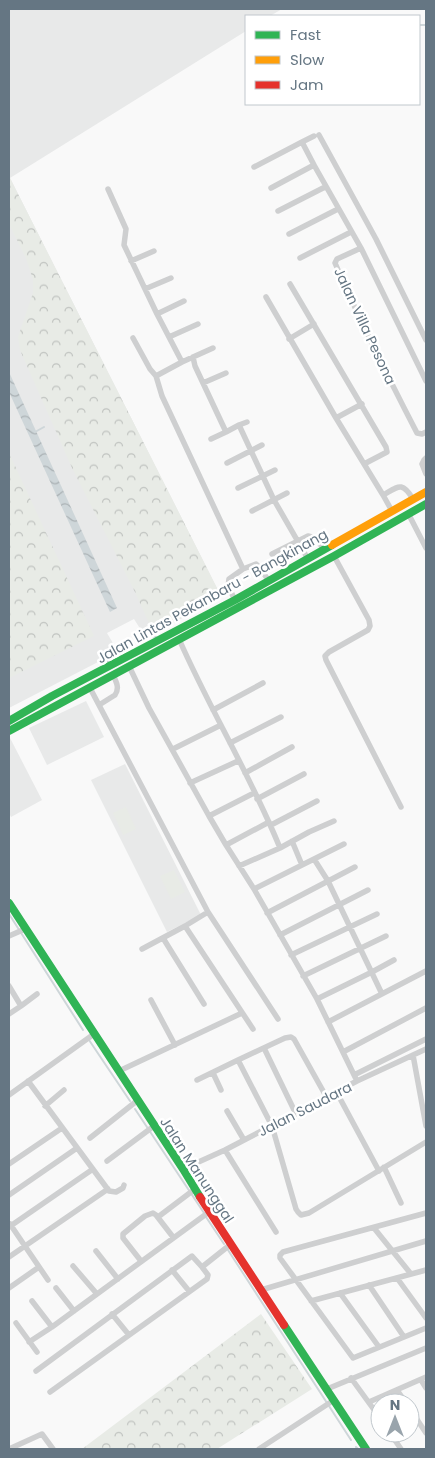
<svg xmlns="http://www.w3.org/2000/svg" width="435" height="1458" viewBox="0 0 435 1458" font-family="Poppins,sans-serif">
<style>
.built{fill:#e8e9e9}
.forest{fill:url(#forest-crowns)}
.green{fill:#e8ebe6}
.water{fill:url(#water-waves)}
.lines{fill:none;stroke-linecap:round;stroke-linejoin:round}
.stream{stroke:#ced6d9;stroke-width:2}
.street{stroke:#cecfd0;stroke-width:5.5}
.fast{stroke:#30b455;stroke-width:8}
.slow{stroke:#ff9f0a;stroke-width:8}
.jam{stroke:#e5322d;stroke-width:8}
.labels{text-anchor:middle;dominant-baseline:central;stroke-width:5;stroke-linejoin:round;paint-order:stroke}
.street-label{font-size:14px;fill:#657683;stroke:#fff}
</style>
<defs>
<pattern id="forest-crowns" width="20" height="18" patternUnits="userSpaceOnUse" patternTransform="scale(1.25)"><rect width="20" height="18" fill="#e8ebe6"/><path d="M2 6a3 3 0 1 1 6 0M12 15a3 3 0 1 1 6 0" fill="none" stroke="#c0c3c0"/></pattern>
<pattern id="water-waves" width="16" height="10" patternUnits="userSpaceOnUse" patternTransform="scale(1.25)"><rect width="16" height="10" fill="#ced6d9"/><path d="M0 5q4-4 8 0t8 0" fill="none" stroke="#abb2b5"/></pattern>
</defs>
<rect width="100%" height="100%" fill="#f9f9f9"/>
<path class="built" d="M9 9H282L270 16H246V31L10 178 221 596 146 638 134 619 107 633 117 650 109 653 100 661 9 708Z
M86 701 104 737 47 765 29 728Z
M9 736 42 800 11 817 9 813Z
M125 764 201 915 167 932 91 780Z"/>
<path class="forest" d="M10 178 221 596 154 634 134 590 72 468 20 350 18 337 33 293V280L26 258 9 224V179Z
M9 453 94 636 9 678Z
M261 1314 312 1389 217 1449H82Z"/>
<path class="green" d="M126 807 136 829 123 835 113 813Z
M174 870 185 892 171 899 160 876Z"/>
<path class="water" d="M9 372 117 608 110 612 9 392Z"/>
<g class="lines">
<path class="stream" d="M419 25H426
M35 432 44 427
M142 631 149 636 156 637
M108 662V656L105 651 109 648
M9 914 83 1030
M89 1040 130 1101
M135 1109 204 1213
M206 1217 224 1244
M228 1250 351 1440
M356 1447 358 1449"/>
<path class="street" d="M319 135 376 239 426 340
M302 142 314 136
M314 165 361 248
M254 167 302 142 314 165 271 188
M108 189 126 229 124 245 157 314 182 362
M278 211 325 187
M289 234 338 209
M300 258 351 232
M131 261 154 251
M290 284 386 447 387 452 364 464
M145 289 171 278
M266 297 336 418 383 495C399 486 402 481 413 499
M157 314 184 301
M169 337 198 324
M133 338 150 369 156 376 162 396 243 569 229 579 228 586 235 600
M289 339 314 324
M193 357 195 366 226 432 239 425 274 500 308 559
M156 376 182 362 213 348
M426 381 361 248 337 259 335 263C360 321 388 377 417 433L422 434 426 432
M203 383 226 373
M336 418 362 404
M239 425 247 422
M211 439 226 432
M426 458 424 460 422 464 426 474
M227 463 262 445
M238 488 275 470
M383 495 392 511
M252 511 287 493
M409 515 426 548
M272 554 308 536 316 538 324 550
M334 556 369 620 370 626 368 630 329 652 325 656 326 660 401 807
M243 569 256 564 259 567 269 581
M179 639C210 710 251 776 280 848L309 832 334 821
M129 666 149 708 209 816 226 845 254 889 317 999 357 1081
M90 688 208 912
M99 705 115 695C120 688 116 681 113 675
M213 710 263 683
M230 743 281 717
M173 749 221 725
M245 773 292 747
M190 783 238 761
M257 799 304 774
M209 816 254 793
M271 825 317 801
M292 841 302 865
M226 845 269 822
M314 859 328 881 382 994
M239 866 280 848
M254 889 344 844
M267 913 355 867
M185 926 253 1029
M280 935 368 890
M9 936 25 929
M163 938 204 1004
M142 949 185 926 208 912 278 1019
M291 955 377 914
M303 976 386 936
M9 986 21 1006 37 994
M317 999 372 972 394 960
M151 1000 175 1045
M9 1014 21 1006
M328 1022 426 971
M264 1048 296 1114
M343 1052 426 1008
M413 1055 426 1126
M119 1071 242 1013
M213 1073 221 1090
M354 1075 426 1039
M197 1080 238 1060
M28 1081 109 1191 116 1192 123 1188 124 1185
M337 1093 379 1171
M9 1095 94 1034
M327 1098 294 1039 291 1037 285 1038 238 1060 272 1126 296 1209 298 1212 301 1215 309 1213 426 1142
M45 1106 64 1090
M227 1111 244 1140
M90 1138 138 1100
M225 1150 276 1232
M107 1161 154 1126
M9 1164 62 1128
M384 1167 401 1203
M183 1169 225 1150 357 1081 426 1049
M9 1195 77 1148
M426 1213 283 1252 280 1255V1258L353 1358 426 1328
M158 1217 195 1189
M10 1224 48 1280
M9 1227 93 1169
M374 1228 411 1274
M96 1251 118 1279
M9 1257 108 1189
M141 1261 123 1238V1234L145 1216 153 1213 156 1215 173 1237
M73 1266 97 1294
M172 1270 189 1291
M397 1278 426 1318
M369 1285 404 1337
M9 1288 39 1267
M56 1288 74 1311
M261 1290 426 1241
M340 1293 379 1347
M32 1301 52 1327
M311 1301 426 1270
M112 1314 129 1335
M16 1323 37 1352
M29 1342 52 1327 209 1212
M36 1371 192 1256 202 1267 231 1244
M351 1378 380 1418
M421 1380 426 1388
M327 1389 426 1348
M397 1390 406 1403
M50 1392 207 1279 208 1275 202 1267
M369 1402 426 1377
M410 1409 426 1433
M390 1433 401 1449
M9 1449 42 1434 53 1449
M259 1449 334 1400"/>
<path class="fast" d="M9 721 52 696 235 600 332 545
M9 731 334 556 426 504
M9 903 183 1169 200 1197
M284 1325 366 1449"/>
<path class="slow" d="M332 545 426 492"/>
<path class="jam" d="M200 1197 284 1325"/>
</g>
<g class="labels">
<g class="street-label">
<text transform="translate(365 326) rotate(65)">Jalan Villa Pesona</text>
<text transform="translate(212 596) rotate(-29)">Jalan Lintas Pekanbaru - Bangkinang</text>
<text transform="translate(305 1109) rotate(-27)">Jalan Saudara</text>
<text transform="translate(197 1170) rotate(57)">Jalan Manunggal</text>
</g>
</g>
<rect width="435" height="1458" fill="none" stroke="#657683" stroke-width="20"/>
<rect x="245" y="15" width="175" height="90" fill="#ffffff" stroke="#c1c8cd"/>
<rect x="255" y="31" width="25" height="8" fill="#30b455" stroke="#c1c8cd"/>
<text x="290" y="40" font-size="15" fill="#657683">Fast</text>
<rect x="255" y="56" width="25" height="8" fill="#ff9f0a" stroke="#c1c8cd"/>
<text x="290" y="65" font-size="15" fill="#657683">Slow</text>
<rect x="255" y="81" width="25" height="8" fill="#e5322d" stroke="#c1c8cd"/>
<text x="290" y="90" font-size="15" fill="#657683">Jam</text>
<g transform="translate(395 1418)"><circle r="24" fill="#ffffff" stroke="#c1c8cd"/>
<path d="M0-4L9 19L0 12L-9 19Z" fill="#99a4ac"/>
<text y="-8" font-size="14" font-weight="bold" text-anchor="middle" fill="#657683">N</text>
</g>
</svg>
